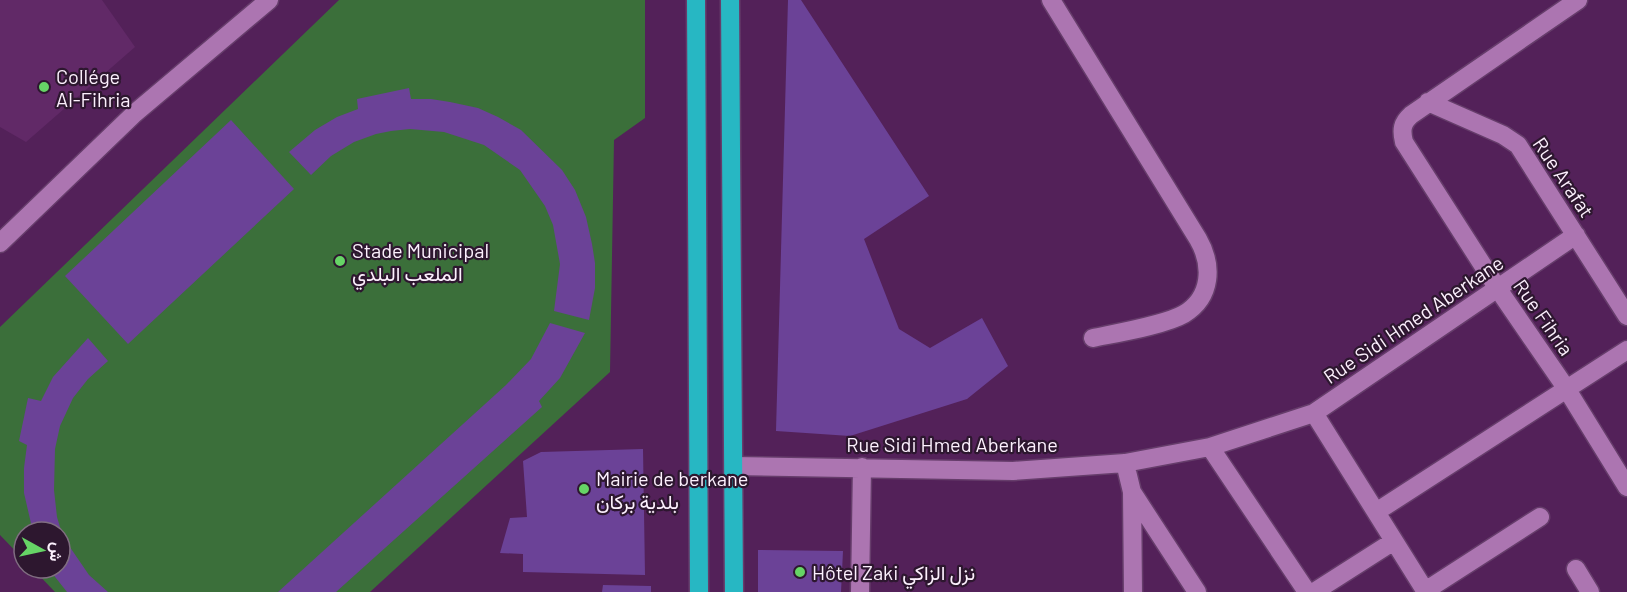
<svg xmlns="http://www.w3.org/2000/svg" width="1627" height="592" viewBox="0 0 1627 592" font-family="Barlow,Vazirmatn,sans-serif">
<style>
.built{fill:#612967}
.green{fill:#3b6f3a}
.building{fill:#6b4297}
.lines{fill:none;stroke-linecap:round;stroke-linejoin:round}
.minor-casing{stroke:#663d6b;stroke-width:21}
.highway-casing{stroke:#663d6b;stroke-width:21}
.minor{stroke:#ac75b1;stroke-width:18}
.highway{stroke:#27b7c3;stroke-width:18}
.poi-dot{fill:#66d466;stroke:#2d172f;stroke-width:2}
.labels{text-anchor:middle;dominant-baseline:central;stroke-width:4.5;stroke-linejoin:round;paint-order:stroke}
.poi-label{font-size:20px;fill:#fcf0fd;stroke:#2d172f;text-anchor:start}
.street-label{font-size:20px;fill:#fcf0fd;stroke:#2d172f}
</style>
<rect width="100%" height="100%" fill="#532159"/>
<path class="built" d="M0 0H102L135 47 26 142 0 127Z"/>
<path class="green" d="M339 0H645V118L614 140 610 372 370 592H55L32 568H60V532H24V560L0 535V327Z"/>
<path class="building" d="M788 0H801L929 196 864 239 899 329 930 348 982 318 1008 366 967 399 850 436 776 431Z
M409 88 411 99H431L450 102 478 108 498 117 521 130 562 170 575 190 586 217 592 244 595 263V288L589 320 554 311 560 264 553 225 545 206 520 170 484 145 444 132 410 129 391 131 376 134 354 142 331 156 311 175 289 152 315 130 337 117 358 109 357 99Z
M231 120 294 189 128 344 65 276Z
M550 323 585 333 560 378 539 401 542 407 336 592H278L506 385 531 359Z
M88 338 108 361 88 379 73 398 60 426 55 449 54 490 57 517 63 537 89 575 108 592H67L48 568H60V532H33L24 493V468L27 445 19 441 28 398 41 401 53 377Z
M643 449 645 575 523 572V554L500 553 510 518 527 517 523 461 541 452Z
M758 550 843 551 841 592H758Z
M603 585 651 586V592H602Z"/>
<g class="lines">
<defs>
<path id="minor" d="M1051 0 1198 239C1213 265 1212 297 1184 314 1165 325 1117 333 1093 338
M1578 0 1411 115C1402 123 1401 130 1404 142L1498 289 1566 388 1627 487
M1428 102 1503 135 1518 145 1627 316
M0 243 135 113 269 0
M1314 413 1426 592
M1210 447 1307 592
M1125 463 1132 492 1197 592
M734 466 1013 471 1125 463 1210 447 1314 413 1576 235
M1132 492 1133 592
M1376 512 1627 350
M1576 569 1590 592
M1425 591 1540 517
M860 592 862 467
M1314 592 1394 541"/>
<path id="highway" d="M696 0 699 592
M730 0 734 592"/>
</defs>
<use href="#minor" class="minor-casing"/>
<use href="#highway" class="highway-casing"/>
<use href="#minor" class="minor"/>
<use href="#highway" class="highway"/>
</g>
<g class="poi-dot">
<circle cx="44" cy="87" r="6"/>
<circle cx="340" cy="261" r="6"/>
<circle cx="584" cy="489" r="6"/>
<circle cx="800" cy="572" r="6"/>
</g>
<g class="labels">
<g class="poi-label">
<text x="56" y="76">Collége<tspan x="56" dy="23">Al-Fihria</tspan></text>
<text x="352" y="250">Stade Municipal<tspan x="352" dy="23">الملعب البلدي</tspan></text>
<text x="596" y="478">Mairie de berkane<tspan x="596" dy="23">بلدية بركان</tspan></text>
<text x="812" y="572">Hôtel Zaki نزل الزاكي</text>
</g>
<g class="street-label">
<text transform="translate(1564 177) rotate(56)">Rue Arafat</text>
<text transform="translate(1544 317) rotate(55)">Rue Fihria</text>
<text transform="translate(1413 319) rotate(-34)">Rue Sidi Hmed Aberkane</text>
<text x="952" y="444">Rue Sidi Hmed Aberkane</text>
</g>
</g>
<g transform="translate(42 550) rotate(98)"><circle r="28" fill="#2d172f" stroke="#806e81" stroke-width="1.5"/>
<path d="M0-4.5L10 22L0 15L-10 22Z" fill="#66d466"/>
<text y="-9" font-size="16" font-weight="bold" text-anchor="middle" fill="#fcf0fd">ش</text>
</g>
</svg>
